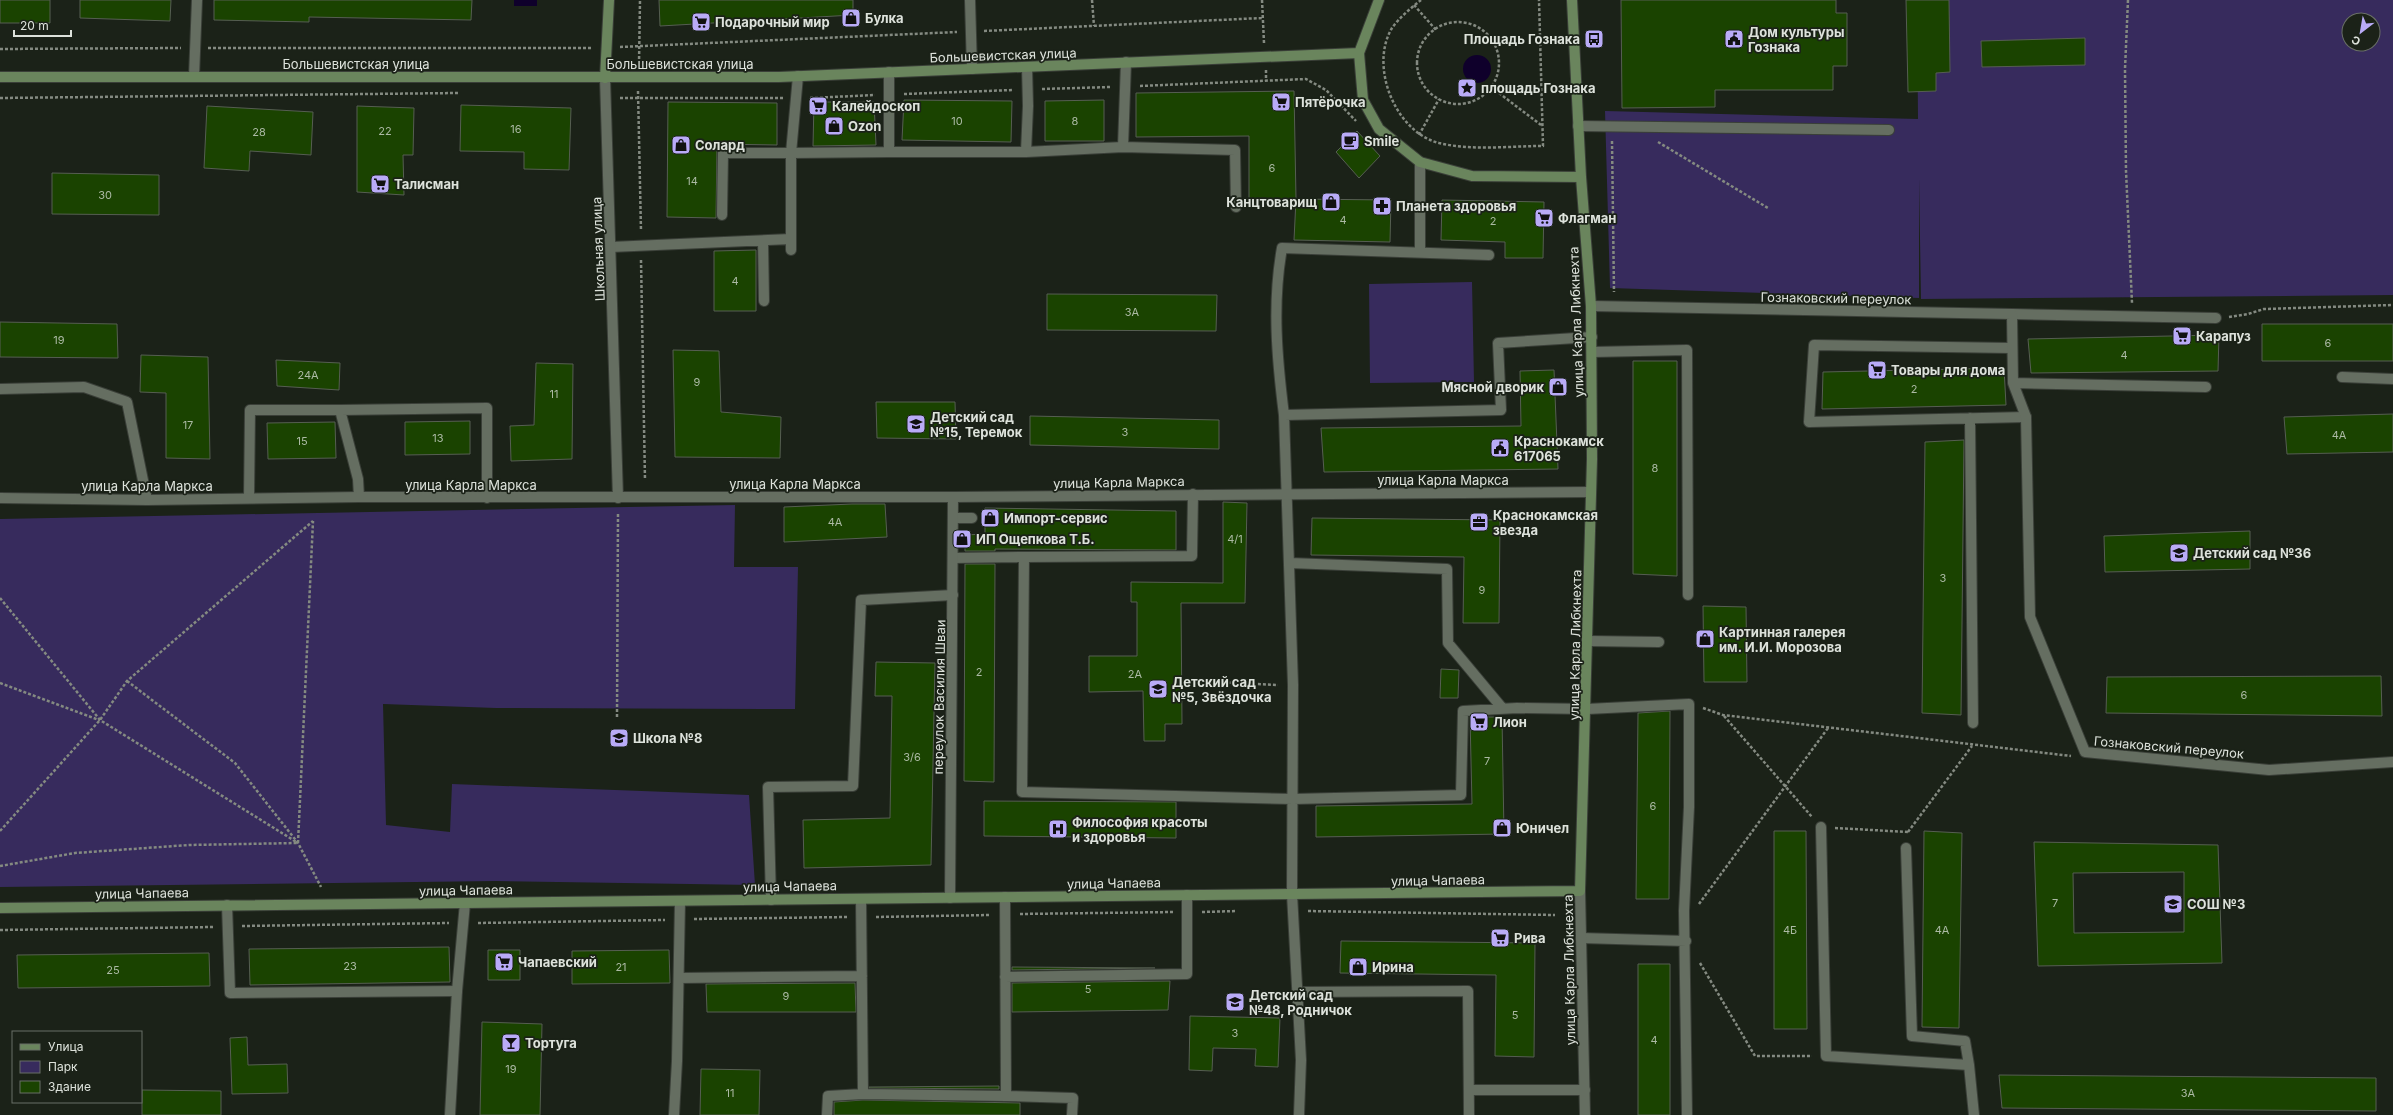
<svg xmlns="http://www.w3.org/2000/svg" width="2393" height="1115" viewBox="0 0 2393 1115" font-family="Inter,sans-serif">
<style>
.green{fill:#372b5d;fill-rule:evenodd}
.water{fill:#0f002b}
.building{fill:#1a4300;stroke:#565e52;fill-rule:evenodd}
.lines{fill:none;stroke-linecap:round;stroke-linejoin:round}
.lane-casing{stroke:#3a3f38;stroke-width:12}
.street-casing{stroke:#3a3f38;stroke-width:12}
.secondary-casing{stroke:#3a3f38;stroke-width:12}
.path{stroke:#848a81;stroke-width:2.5;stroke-dasharray:3 2;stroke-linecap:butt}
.lane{stroke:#656e61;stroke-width:10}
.street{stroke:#656e61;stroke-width:10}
.secondary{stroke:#6a855d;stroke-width:10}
.labels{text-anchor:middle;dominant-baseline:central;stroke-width:3.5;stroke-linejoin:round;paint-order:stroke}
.number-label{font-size:11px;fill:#acbaa4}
.poi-label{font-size:13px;font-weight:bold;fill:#dde2db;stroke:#1b2218;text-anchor:start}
.street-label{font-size:13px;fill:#dde2db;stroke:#1b2218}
</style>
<rect width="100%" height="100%" fill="#1b2218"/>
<path class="green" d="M1917 0H2393V295L1921 299 1919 178V298L1610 288 1605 111 1918 119ZM2349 20H2373V44H2349Z
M1472 282 1474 382 1370 383 1369 284Z
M735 505 734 567H798L795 709 496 708 383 704 386 825 450 832 452 784 749 795 755 885 496 881 0 887V519Z"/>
<path class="water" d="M514 0H537V6H514Z
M1463 69a14 14 0 1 1 28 0a14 14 0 1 1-28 0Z"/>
<path class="building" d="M0 0H50V23H0Z
M80 0H171L170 21 80 18Z
M214 0H472L471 20 309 17V22L214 20Z
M659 0H853V15L660 26Z
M1621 0H1836V13H1847V66H1833V90H1715V107L1622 108Z
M1906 0H1949L1950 72 1936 73V91L1908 92Z
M2085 38V65L1982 67 1981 41Z
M1294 91 1296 199 1249 200V136L1136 137V93Z
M904 100 1012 101 1011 142 902 140Z
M1104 100V141H1045V101Z
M668 102 777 103V145L717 144 716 218 667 217Z
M814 102H874L876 145 813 146Z
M461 105 571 108 569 170 524 169V152L460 151Z
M207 106 313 112 311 155 250 151 249 171 204 168Z
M357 106 414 108 413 155H403L404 195 357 192Z
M1357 131 1380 156 1359 178 1336 152Z
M52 173 159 175V215L52 214Z
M1296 199 1391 200 1390 242 1294 240Z
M1442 200 1544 202 1543 258H1505V242L1441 240Z
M756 250V311H714V251Z
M1047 294 1217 295 1216 331 1047 330Z
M0 322 117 324 118 358 0 357Z
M2262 324H2393V361H2262Z
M2219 335 2218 371 2031 373 2028 339Z
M673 350 719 351 721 412 781 417 780 458 675 457Z
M141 355 208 357 210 459 166 458V393L140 392Z
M276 360 340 363 339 390 277 386Z
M1633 361H1677V576L1633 574Z
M536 363 573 364 572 459 511 461 510 426 534 425Z
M2004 368 2006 405 1822 409 1823 372Z
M1554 370 1558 469 1324 472 1321 428 1521 426 1520 371Z
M876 402H955L956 439 877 438Z
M2393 414V452L2287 454 2284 417Z
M1030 416 1219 420V449L1030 445Z
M470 421V454L405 455V422Z
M335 422 336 458 268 459 267 423Z
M1964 440 1961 715 1922 713 1925 442Z
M1223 502 1247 503 1245 603H1181L1182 724H1165V741H1144L1143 691 1089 692V656H1137V602H1131V582L1223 583Z
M852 504H885L887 537 784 542V507Z
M985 508 1176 511V550L995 549V551H965V535L985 534Z
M1312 518 1500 520 1499 623H1463L1464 557 1311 555Z
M2250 531V569L2105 572 2104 536Z
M965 564H995L994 782 964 781Z
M1703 606 1746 607 1747 682H1704Z
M876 662 935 663 931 865 804 868 803 820 890 818 892 696H875Z
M1441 669 1459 670 1458 698H1440Z
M2381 676 2382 716 2106 713 2107 677Z
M1670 711 1669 899H1636L1638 713Z
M1470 717H1502L1504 834 1316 837V806L1472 804Z
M984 801 1176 802V838L984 836Z
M1774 831H1806L1807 1029H1774Z
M1924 831 1962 833 1959 1028 1922 1027Z
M2034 842 2218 845 2222 963 2038 966ZM2184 872V932L2074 933 2073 873Z
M1341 941 1535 943 1534 1057 1495 1056 1496 975 1340 973Z
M449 947 450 982 250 985 249 949Z
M488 950H520V980H488Z
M669 950 670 983 572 984V951Z
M209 953 210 986 18 988 17 955Z
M1638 964H1670V1115H1638Z
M1012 967 1155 968 1012 970Z
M1170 981 1168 1010 1012 1012V983Z
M855 983 856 1012H707L706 984Z
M1190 1016 1280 1018 1278 1067 1255 1066 1256 1049 1213 1048 1212 1071 1189 1070Z
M482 1022 542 1024 540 1115H480Z
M247 1037 248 1065 287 1064 288 1093 232 1094 230 1038Z
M701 1069 760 1070 759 1115H700Z
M1999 1075 2376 1078V1111L2002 1108Z
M999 1086V1089L869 1088V1087Z
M142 1090 221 1091V1115H142Z
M863 1100 1020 1103V1115H834V1102Z"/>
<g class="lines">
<defs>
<path id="lane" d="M970 0 972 69
M1578 126 1889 130
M1123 147 1126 62
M889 152H1026L1123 147 1235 150 1236 207
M1026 152 1028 106 1027 67
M722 215 723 153H791L798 76
M763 241 764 301
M611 247 791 239
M791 250V153L889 152V72
M1420 252V162
M2012 314 2216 318
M2011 348 1814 345 1809 422 2026 417
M1592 352 1687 350 1688 595
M2342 377 2393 379
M0 389 84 387 127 402 147 500
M1284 415C1277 359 1272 304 1282 248L1489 255
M1970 418 1973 723
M1193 494 1192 556 1024 557 1022 792 1293 799 1461 795 1463 711 1517 708 1587 709 1689 704V807L1684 911 1687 1115
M359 497 358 479 340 410 487 408V498
M249 498 250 410H340
M953 518H972
M953 558 1024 557
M1290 563 1447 569 1448 643 1503 709
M1589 641 1659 642
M1821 827 1826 1056 1969 1065 1974 1115
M1906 848 1912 1036 1965 1041 1969 1065
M861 899 863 1094 1006 1096 1005 897
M771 900 768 787 853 786 861 600 953 595
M227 905 230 993 457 991
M1581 938 1686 941
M1005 977 1187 974V895
M679 978 862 976
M1297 992 1468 991 1469 1115
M1469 1090H1585
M1006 1096 1073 1098 1072 1115
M674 1115 677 1061 680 901
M827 1115 828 1096 863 1094
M1299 1115 1301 1060 1292 894 1293 685 1284 415 1501 410 1498 343 1592 337"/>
<path id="street" d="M194 77 197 0
M605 78 618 498
M1591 306 2012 314 2013 383 2026 417 2030 617 2085 752 2269 770 2393 762
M2013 383 2206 387
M0 498 147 500 359 497H953L1590 492
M1580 891 1585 1115
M950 898 953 497
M450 1115 457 991 465 903"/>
<path id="secondary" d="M1379 0 1359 53 1363 100 1379 129 1420 162 1472 176 1581 177 1572 0
M0 77H779L1359 53
M605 78 609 0
M0 908 1580 891 1592 459 1591 306 1581 177"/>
</defs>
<use href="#lane" class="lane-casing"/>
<use href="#street" class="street-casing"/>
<use href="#secondary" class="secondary-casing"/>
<path class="path" d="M1092 0 1094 26
M1262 0 1264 43
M1421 0C1412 7 1399 18 1392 28 1369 66 1395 132 1439 143 1472 151 1509 146 1543 146L1539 0
M2128 0 2125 69 2126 171 2132 303
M1414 5 1436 30
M1417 63a41 41 0 1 1 82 0a41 41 0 1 1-82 0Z
M984 31 1262 18
M620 47 957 32
M208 48H593
M0 49 181 48
M639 64 640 0
M1266 70V81
M1140 86 1306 79 1326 90 1356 121
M1491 87 1541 125
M1042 89 1111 87
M638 91 641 231
M904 94 1013 90
M0 98 459 93
M620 98H783
M810 98 875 95
M1419 135 1439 99
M1612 141 1614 292
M1658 142 1768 208
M641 260 645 480
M2229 317 2248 314 2264 309 2393 305
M0 598 100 720 298 843
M127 681 235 763 298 843 321 887
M1193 681 1278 685
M0 683 99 720
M1703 708 1723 715 2071 756
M1724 716 1812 817
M617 717 618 512
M1835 828 1908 832
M0 831 100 720 127 681 313 521
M1908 832 1972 746
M298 843 313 521
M0 866 75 853 189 845 297 843
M1699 904 1828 728
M1308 911 1555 915
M1202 912 1237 911
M1020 914 1173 912
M876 917 991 915
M694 919 847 917
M478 923 665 920
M242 926 449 923
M0 930 213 927
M1700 963 1755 1056H1812"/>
<use href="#lane" class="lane"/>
<use href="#street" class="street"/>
<use href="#secondary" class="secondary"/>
</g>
<defs>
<symbol id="shop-square" viewBox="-11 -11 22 22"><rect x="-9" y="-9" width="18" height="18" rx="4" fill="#b9abf7" stroke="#1b2218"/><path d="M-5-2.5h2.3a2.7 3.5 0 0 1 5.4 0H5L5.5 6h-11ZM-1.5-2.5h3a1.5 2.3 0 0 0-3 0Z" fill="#111"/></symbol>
<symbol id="supermarket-square" viewBox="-11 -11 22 22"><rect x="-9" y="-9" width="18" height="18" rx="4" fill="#b9abf7" stroke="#1b2218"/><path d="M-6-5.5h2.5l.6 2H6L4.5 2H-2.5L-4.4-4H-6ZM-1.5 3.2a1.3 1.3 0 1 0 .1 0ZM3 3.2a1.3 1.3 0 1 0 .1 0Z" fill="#111"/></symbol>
<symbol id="bus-square" viewBox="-11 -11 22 22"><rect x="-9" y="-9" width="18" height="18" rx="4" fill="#b9abf7" stroke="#1b2218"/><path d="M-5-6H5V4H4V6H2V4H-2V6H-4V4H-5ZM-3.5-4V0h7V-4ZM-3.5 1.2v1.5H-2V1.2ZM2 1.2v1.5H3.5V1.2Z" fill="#111"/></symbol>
<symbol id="civic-square" viewBox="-11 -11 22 22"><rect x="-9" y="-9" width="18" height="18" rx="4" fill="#b9abf7" stroke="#1b2218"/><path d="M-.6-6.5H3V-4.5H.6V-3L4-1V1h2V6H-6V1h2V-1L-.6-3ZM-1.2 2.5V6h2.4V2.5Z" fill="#111"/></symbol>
<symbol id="sight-square" viewBox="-11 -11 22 22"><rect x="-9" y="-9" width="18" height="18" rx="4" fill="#b9abf7" stroke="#1b2218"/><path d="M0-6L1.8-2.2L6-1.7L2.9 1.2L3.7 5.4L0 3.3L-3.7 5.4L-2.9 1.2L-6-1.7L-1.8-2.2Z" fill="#111"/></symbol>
<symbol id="cafe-square" viewBox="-11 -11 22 22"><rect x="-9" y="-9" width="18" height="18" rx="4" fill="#b9abf7" stroke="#1b2218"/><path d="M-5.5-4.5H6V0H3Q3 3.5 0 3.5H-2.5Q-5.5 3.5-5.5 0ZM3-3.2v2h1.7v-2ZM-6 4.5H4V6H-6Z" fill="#111"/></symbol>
<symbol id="pharmacy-square" viewBox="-11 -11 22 22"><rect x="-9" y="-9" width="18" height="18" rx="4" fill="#b9abf7" stroke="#1b2218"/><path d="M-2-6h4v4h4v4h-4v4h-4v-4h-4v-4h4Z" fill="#111"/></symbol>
<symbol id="school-square" viewBox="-11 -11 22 22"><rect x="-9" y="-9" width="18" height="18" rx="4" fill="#b9abf7" stroke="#1b2218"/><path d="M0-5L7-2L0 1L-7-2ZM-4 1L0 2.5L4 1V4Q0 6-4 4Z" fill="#111"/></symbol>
<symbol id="office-square" viewBox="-11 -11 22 22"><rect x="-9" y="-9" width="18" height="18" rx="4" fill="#b9abf7" stroke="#1b2218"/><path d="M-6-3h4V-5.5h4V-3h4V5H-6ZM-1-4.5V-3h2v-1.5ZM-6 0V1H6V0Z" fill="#111"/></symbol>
<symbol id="hospital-square" viewBox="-11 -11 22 22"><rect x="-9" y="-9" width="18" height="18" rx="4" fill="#b9abf7" stroke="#1b2218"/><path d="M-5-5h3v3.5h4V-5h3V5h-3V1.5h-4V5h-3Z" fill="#111"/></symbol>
<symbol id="bar-square" viewBox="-11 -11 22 22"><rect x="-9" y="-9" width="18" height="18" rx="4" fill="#b9abf7" stroke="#1b2218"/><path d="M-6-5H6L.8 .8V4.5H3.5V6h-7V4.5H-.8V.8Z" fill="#111"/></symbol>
</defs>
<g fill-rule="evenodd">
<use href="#shop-square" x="840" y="7" width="22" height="22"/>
<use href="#supermarket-square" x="690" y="11" width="22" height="22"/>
<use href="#bus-square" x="1583" y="28" width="22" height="22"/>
<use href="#civic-square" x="1723" y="28" width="22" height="22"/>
<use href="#sight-square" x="1456" y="77" width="22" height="22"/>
<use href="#supermarket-square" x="1270" y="91" width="22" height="22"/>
<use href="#supermarket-square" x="807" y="95" width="22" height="22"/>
<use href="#shop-square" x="823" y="115" width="22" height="22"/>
<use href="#cafe-square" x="1339" y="130" width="22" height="22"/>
<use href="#shop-square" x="670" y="134" width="22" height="22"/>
<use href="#supermarket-square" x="369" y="173" width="22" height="22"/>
<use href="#shop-square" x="1320" y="191" width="22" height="22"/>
<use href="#pharmacy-square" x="1371" y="195" width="22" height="22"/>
<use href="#supermarket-square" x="1533" y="207" width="22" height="22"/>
<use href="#supermarket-square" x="2171" y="325" width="22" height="22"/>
<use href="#supermarket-square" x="1866" y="359" width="22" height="22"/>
<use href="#shop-square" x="1547" y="376" width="22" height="22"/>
<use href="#school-square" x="905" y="413" width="22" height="22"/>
<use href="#civic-square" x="1489" y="437" width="22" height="22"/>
<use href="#shop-square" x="979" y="507" width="22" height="22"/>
<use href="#office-square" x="1468" y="511" width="22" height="22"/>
<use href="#shop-square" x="951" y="528" width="22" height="22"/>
<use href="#school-square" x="2168" y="542" width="22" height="22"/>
<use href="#shop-square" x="1694" y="628" width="22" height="22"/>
<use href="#school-square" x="1147" y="678" width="22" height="22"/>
<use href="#supermarket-square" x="1468" y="711" width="22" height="22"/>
<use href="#school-square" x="608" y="727" width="22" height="22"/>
<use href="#shop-square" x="1491" y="817" width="22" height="22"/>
<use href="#hospital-square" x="1047" y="818" width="22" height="22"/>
<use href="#school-square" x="2162" y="893" width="22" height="22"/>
<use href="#supermarket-square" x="1489" y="927" width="22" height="22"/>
<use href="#supermarket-square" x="493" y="951" width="22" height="22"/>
<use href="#shop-square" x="1347" y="956" width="22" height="22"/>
<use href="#school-square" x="1224" y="991" width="22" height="22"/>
<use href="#bar-square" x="500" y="1032" width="22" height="22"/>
</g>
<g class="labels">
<g class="number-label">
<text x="957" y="121">10</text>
<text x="1075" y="121">8</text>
<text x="516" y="129">16</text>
<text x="385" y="131">22</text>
<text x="259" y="132">28</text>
<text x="1272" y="168">6</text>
<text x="692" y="181">14</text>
<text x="105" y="195">30</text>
<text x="1343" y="220">4</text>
<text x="1493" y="221">2</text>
<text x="735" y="281">4</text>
<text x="1132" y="312">3А</text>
<text x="59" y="340">19</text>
<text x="2328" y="343">6</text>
<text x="2124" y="355">4</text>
<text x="308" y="375">24А</text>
<text x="697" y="382">9</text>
<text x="1914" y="389">2</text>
<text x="554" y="394">11</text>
<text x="188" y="425">17</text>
<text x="1125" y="432">3</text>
<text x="2339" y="435">4А</text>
<text x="438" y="438">13</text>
<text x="302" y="441">15</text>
<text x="1655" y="468">8</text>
<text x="835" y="522">4А</text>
<text x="1235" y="539">4/1</text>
<text x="1943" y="578">3</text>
<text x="1482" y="590">9</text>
<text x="979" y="672">2</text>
<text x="1135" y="674">2А</text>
<text x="2244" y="695">6</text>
<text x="912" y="757">3/6</text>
<text x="1487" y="761">7</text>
<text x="1653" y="806">6</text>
<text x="2055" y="903">7</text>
<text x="1790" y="930">4Б</text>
<text x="1942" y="930">4А</text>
<text x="350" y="966">23</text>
<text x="621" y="967">21</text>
<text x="113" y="970">25</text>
<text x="1088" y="989">5</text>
<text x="786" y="996">9</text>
<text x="1515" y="1015">5</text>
<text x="1235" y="1033">3</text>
<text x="1654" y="1040">4</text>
<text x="511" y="1069">19</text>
<text x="730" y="1093">11</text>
<text x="2188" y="1093">3А</text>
</g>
<g class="poi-label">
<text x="865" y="18">Булка</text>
<text x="715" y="22">Подарочный мир</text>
<text x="1748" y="32">Дом культуры<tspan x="1748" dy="15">Гознака</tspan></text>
<text x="1580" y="39" text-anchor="end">Площадь Гознака</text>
<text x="1481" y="88">площадь Гознака</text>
<text x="1295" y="102">Пятёрочка</text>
<text x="832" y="106">Калейдоскоп</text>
<text x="848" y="126">Ozon</text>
<text x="1364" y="141">Smile</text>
<text x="695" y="145">Солард</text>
<text x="394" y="184">Талисман</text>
<text x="1317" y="202" text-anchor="end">Канцтоварищ</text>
<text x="1396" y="206">Планета здоровья</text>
<text x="1558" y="218">Флагман</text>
<text x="2196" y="336">Карапуз</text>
<text x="1891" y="370">Товары для дома</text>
<text x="1544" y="387" text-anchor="end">Мясной дворик</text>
<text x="930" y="417">Детский сад<tspan x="930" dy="15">№15, Теремок</tspan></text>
<text x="1514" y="441">Краснокамск<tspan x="1514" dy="15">617065</tspan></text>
<text x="1493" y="515">Краснокамская<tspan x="1493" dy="15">звезда</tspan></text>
<text x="1004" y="518">Импорт-сервис</text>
<text x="976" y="539">ИП Ощепкова Т.Б.</text>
<text x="2193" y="553">Детский сад №36</text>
<text x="1719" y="632">Картинная галерея<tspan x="1719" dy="15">им. И.И. Морозова</tspan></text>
<text x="1172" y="682">Детский сад<tspan x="1172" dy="15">№5, Звёздочка</tspan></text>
<text x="1493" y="722">Лион</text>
<text x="633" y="738">Школа №8</text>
<text x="1072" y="822">Философия красоты<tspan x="1072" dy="15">и здоровья</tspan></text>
<text x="1516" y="828">Юничел</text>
<text x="2187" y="904">СОШ №3</text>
<text x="1514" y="938">Рива</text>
<text x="518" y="962">Чапаевский</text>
<text x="1372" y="967">Ирина</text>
<text x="1249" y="995">Детский сад<tspan x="1249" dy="15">№48, Родничок</tspan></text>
<text x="525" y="1043">Тортуга</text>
</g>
<g class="street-label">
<text transform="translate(1003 55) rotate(-2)">Большевистская улица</text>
<text x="356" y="64">Большевистская улица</text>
<text x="680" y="64">Большевистская улица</text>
<text transform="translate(598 249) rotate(-92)">Школьная улица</text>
<text transform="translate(1836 298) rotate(1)">Гознаковский переулок</text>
<text transform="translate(1576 322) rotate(-92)">улица Карла Либкнехта</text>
<text x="1443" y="480">улица Карла Маркса</text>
<text transform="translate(1119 482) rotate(-1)">улица Карла Маркса</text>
<text x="795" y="484">улица Карла Маркса</text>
<text x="471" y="485">улица Карла Маркса</text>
<text x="147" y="486">улица Карла Маркса</text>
<text transform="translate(1575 645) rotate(-89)">улица Карла Либкнехта</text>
<text transform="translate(939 697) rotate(-89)">переулок Василия Шваи</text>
<text transform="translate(2169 747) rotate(5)">Гознаковский переулок</text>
<text transform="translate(1438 880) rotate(-1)">улица Чапаева</text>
<text transform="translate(1114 883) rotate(-1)">улица Чапаева</text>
<text transform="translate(790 886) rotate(-1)">улица Чапаева</text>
<text transform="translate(466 890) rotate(-1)">улица Чапаева</text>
<text transform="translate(142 893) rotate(-1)">улица Чапаева</text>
<text transform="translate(1569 970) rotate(-91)">улица Карла Либкнехта</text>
</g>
</g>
<rect x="12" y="1031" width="130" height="72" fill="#1b2218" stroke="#696f66"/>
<rect x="20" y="1044" width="20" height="6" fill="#6a855d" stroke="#696f66"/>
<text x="48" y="1051" font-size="12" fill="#dde2db">Улица</text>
<rect x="20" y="1061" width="20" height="12" fill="#372b5d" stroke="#696f66"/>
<text x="48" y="1071" font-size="12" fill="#dde2db">Парк</text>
<rect x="20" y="1081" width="20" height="12" fill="#1a4300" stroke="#696f66"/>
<text x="48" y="1091" font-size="12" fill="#dde2db">Здание</text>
<g transform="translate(2361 32) rotate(211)"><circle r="19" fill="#1b2218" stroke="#696f66"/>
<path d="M0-3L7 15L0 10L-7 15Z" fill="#b9abf7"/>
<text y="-6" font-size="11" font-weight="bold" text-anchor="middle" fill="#dde2db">С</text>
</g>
<path d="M14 30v6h57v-6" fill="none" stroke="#dde2db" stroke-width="2"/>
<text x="20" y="30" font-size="12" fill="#dde2db" stroke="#1b2218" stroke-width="3" paint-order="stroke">20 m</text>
</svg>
